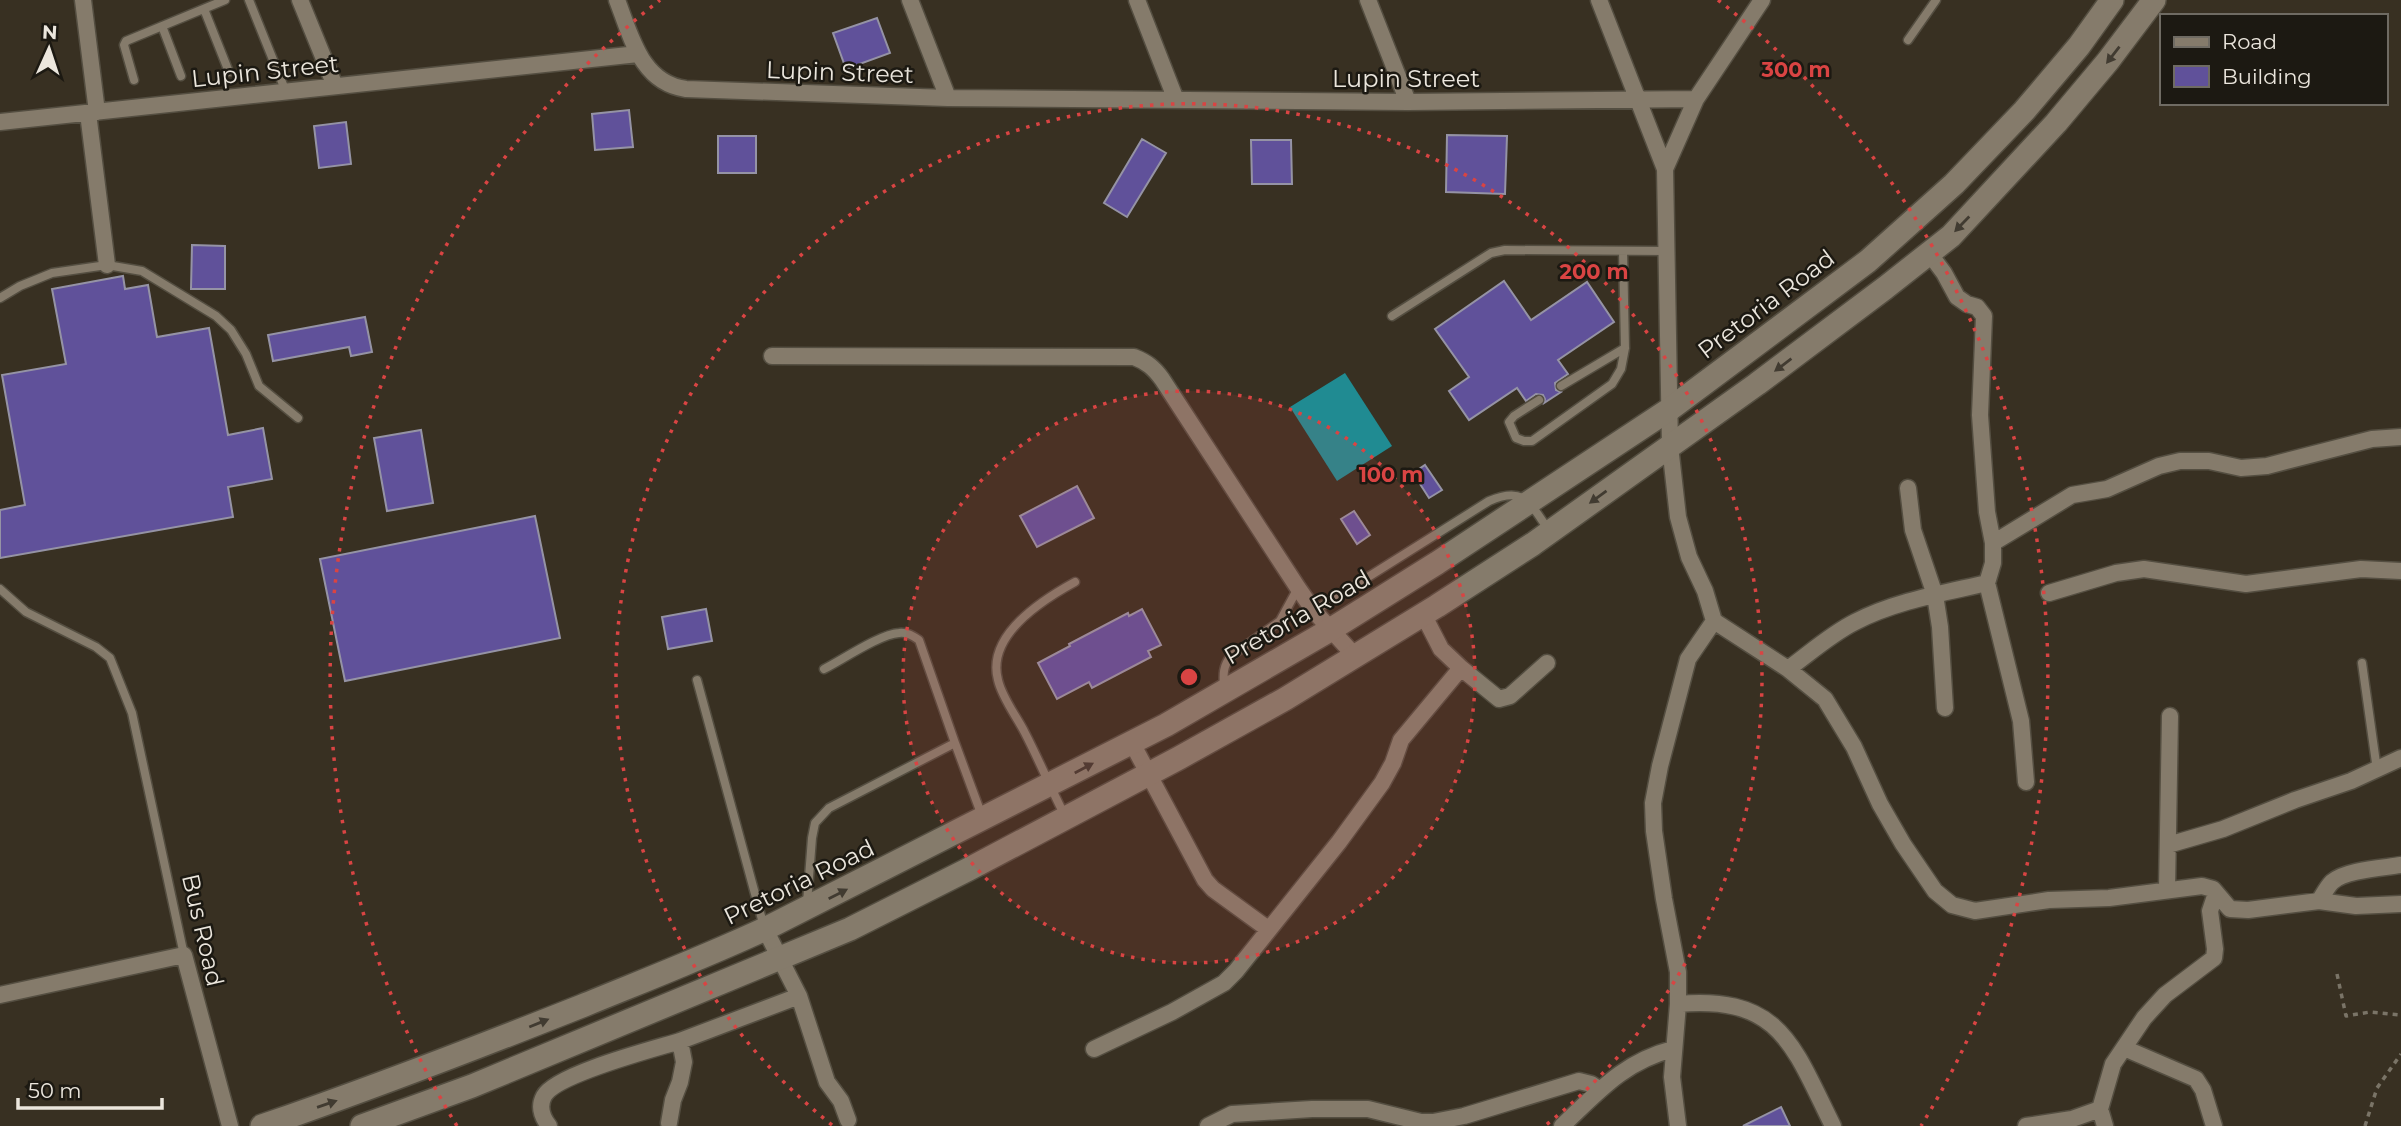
<svg xmlns="http://www.w3.org/2000/svg" width="2401" height="1126" viewBox="0 0 2401 1126" font-family="Montserrat,sans-serif">
<style>
.water{fill:#208b92}
.building{fill:#60519a;stroke:#9593a5;stroke-width:2}
.lines{fill:none;stroke-linecap:round;stroke-linejoin:round}
.lane-casing{stroke:#544e41;stroke-width:11}
.street-casing{stroke:#544e41;stroke-width:19}
.secondary-casing{stroke:#544e41;stroke-width:26}
.path{stroke:#7a7467;stroke-width:3.5;stroke-dasharray:5 5;stroke-linecap:butt}
.lane{stroke:#857b6b;stroke-width:8}
.street{stroke:#857b6b;stroke-width:16}
.secondary{stroke:#857b6b;stroke-width:23}
.oneway{fill:#413b31}
.ring{fill:none;stroke:#d94443;stroke-width:3.5;stroke-dasharray:3.5 7}
.labels{text-anchor:middle;dominant-baseline:central;stroke-width:5;stroke-linejoin:round;paint-order:stroke}
.street-label{font-size:24px;fill:#ebe6dd;stroke:#1c1912}
.centre{fill:#d94443;stroke:#1c1912;stroke-width:3.5}
.ring-label{font-size:21px;text-anchor:middle;font-weight:bold;fill:#d94443;stroke:#1c1912;stroke-width:5;stroke-linejoin:round;paint-order:stroke}
</style>
<rect width="100%" height="100%" fill="#383022"/>
<path class="water" d="M1345 373 1392 446 1337 481 1290 407Z"/>
<path class="building" d="M877 18 890 53 846 69 833 33Z
M629 110 633 147 595 150 592 114Z
M346 122 351 164 319 168 314 126Z
M1447 135 1507 136 1505 194 1446 192Z
M718 136H756V173H718Z
M1142 139 1166 153 1127 217 1104 203Z
M1251 140H1291L1292 184H1252Z
M192 245 225 246V289H191Z
M123 276 125 289 148 285 157 337 209 328 228 435 263 428 272 479 228 487 233 517 0 558V510L25 505 2 375 66 364 52 289Z
M1504 281 1531 320 1587 282 1614 322 1558 360 1568 374 1555 383 1556 390 1561 392 1544 403 1545 399 1543 395 1536 394 1526 401 1517 388 1469 420 1449 391 1469 377 1435 329Z
M365 317 372 352 351 356 349 347 273 361 268 335Z
M421 430 433 503 387 511 374 438Z
M1425 465 1442 490 1429 498 1413 473Z
M1077 486 1094 518 1037 547 1020 516Z
M1354 511 1370 535 1357 544 1341 519Z
M535 516 560 638 345 681 320 559Z
M706 609 712 641 668 649 662 617Z
M1142 609 1161 645 1148 651 1151 657 1092 688 1089 682 1057 699 1038 663 1070 646 1069 644 1128 613 1129 616Z
M1781 1107 1790 1126H1743Z"/>
<g class="lines">
<defs>
<path id="lane" d="M249 0 286 92
M204 9 229 72
M162 26 181 76
M1908 40 1936 0
M134 80 124 45 126 41 225 0
M0 298 20 286 52 273 107 265 142 271 216 316 231 330 246 354 259 386 298 418
M1392 316 1491 253 1505 250 1667 251
M1561 386 1625 348
M1539 400 1514 416 1509 422 1516 438 1524 441H1532L1612 384 1621 369 1625 348 1623 251
M0 589 26 612 96 647 110 658 132 713 184 955
M1314 611 1489 501C1524 486 1529 502 1548 529
M2362 663 2377 770
M824 669C842 660 880 634 899 633 907 632 913 636 919 640L955 743
M697 680 764 927
M1224 687C1223 674 1223 666 1231 656L1280 621 1298 588
M1065 816C1051 789 1039 760 1025 733 1017 717 1002 698 998 680 986 635 1042 600 1075 582
M807 903 812 838 815 823 829 808 955 743 982 816"/>
<path id="street" d="M83 0 97 112
M300 0 335 86
M617 0C631 36 641 83 686 89L948 98 1408 102 1696 99
M910 0 948 98
M1137 0 1176 100
M1368 0 1408 102
M1599 0 1665 169 1670 446 1678 517 1689 557 1705 591 1714 621 1788 669 1825 699 1854 747 1880 804 1903 844 1935 891 1952 905 1975 911 2049 900 2109 898 2202 886 2213 889 2230 909 2248 910 2319 901C2323 895 2327 887 2332 882 2345 870 2383 868 2401 865
M88 113 107 265
M0 122 638 54
M1665 169 1696 99 1762 0
M772 356 1134 357C1147 362 1154 368 1162 379L1298 588 1314 611 1355 656
M1908 488 1913 530 1935 595 1940 627 1945 708
M1993 543 2072 495 2107 489 2159 466 2180 461H2209L2241 468 2267 466 2372 439 2401 437
M1987 583 2021 721 2026 782
M2049 593 2116 573 2144 569 2246 584 2361 569 2401 571
M1461 668 1499 699 1510 696 1547 663
M1788 669C1810 653 1831 634 1855 622 1895 601 1944 593 1987 583L1993 563V543L1987 512 1980 415 1984 316 1977 307 1967 304 1957 297 1944 273 1929 253
M1132 743 1205 880 1213 889 1268 929
M2168 845 2223 829 2295 800 2351 781 2401 758
M2167 889 2170 716
M2319 901 2356 906 2401 904
M765 929 799 996 827 1082 841 1101 848 1120
M0 995 184 955 230 1126
M1678 1004V972L1664 899 1654 831 1653 803 1660 766 1688 659 1714 621
M2124 1048 2196 1079 2203 1090 2214 1126
M1094 1049 1172 1012 1224 983 1236 971 1339 842 1382 783 1393 763 1401 740 1461 668 1441 649 1423 614
M2100 1109 2105 1126
M669 1123 673 1100 680 1082 684 1062 680 1041 799 996
M549 1126C542 1117 538 1107 544 1096 556 1074 654 1049 680 1041
M1208 1126 1232 1114 1312 1109H1368L1421 1122H1433L1464 1116 1579 1081 1591 1084 1600 1090
M1562 1126C1598 1092 1623 1062 1673 1049
M1678 1126 1672 1077 1678 1004C1781 995 1793 1046 1833 1126
M2026 1126 2072 1119 2100 1109 2113 1064 2144 1018 2165 995 2214 958 2215 949 2210 911 2216 893"/>
<path id="secondary" d="M262 1126C370 1089 476 1048 582 1006 643 981 705 957 765 929L1166 725 1330 630 1437 563 1670 409 1868 261 1954 184 2024 111 2079 46 2112 0
M362 1126 472 1086 850 929 969 869 1179 758 1285 699 1437 606 1533 544 1757 384 1885 288 1951 236 2056 123 2108 61 2154 0"/>
</defs>
<use href="#lane" class="lane-casing"/>
<use href="#street" class="street-casing"/>
<use href="#secondary" class="secondary-casing"/>
<path class="path" d="M2337 974 2346 1016 2370 1012 2401 1015
M2365 1126 2377 1088 2401 1054"/>
<use href="#lane" class="lane"/>
<use href="#street" class="street"/>
<use href="#secondary" class="secondary"/>
</g>
<defs><path id="oneway-solid" d="M-6-.8H1V-3.2L6.5 0L1 3.2V.8H-6Z" transform="scale(1.75)"/></defs>
<g class="oneway">
<use href="#oneway-solid" transform="translate(2113 55) rotate(128)"/>
<use href="#oneway-solid" transform="translate(1962 224) rotate(134)"/>
<use href="#oneway-solid" transform="translate(1783 365) rotate(143)"/>
<use href="#oneway-solid" transform="translate(1598 497) rotate(144)"/>
<use href="#oneway-solid" transform="translate(1084 768) rotate(-28)"/>
<use href="#oneway-solid" transform="translate(838 894) rotate(-27)"/>
<use href="#oneway-solid" transform="translate(539 1023) rotate(-22)"/>
<use href="#oneway-solid" transform="translate(327 1104) rotate(-19)"/>
</g>
<circle cx="1189" cy="677" r="286" fill="#d94443" fill-opacity=".12"/>
<g class="ring">
<circle cx="1189" cy="677" r="286"/>
<path d="M832 1125A573 573 0 1 1 1546 1125"/>
<path d="M457 1126A859 859 0 0 1 660 0M1718 0A859 859 0 0 1 1921 1126"/>
</g>
<g class="labels">
<g class="street-label">
<text transform="translate(265 71) rotate(-6)">Lupin Street</text>
<text transform="translate(840 72) rotate(2)">Lupin Street</text>
<text x="1406" y="78">Lupin Street</text>
<text transform="translate(1766 304) rotate(-37)">Pretoria Road</text>
<text transform="translate(1297 617) rotate(-30)">Pretoria Road</text>
<text transform="translate(799 882) rotate(-26)">Pretoria Road</text>
<text transform="translate(203 930) rotate(77)">Bus Road</text>
</g>
</g>
<circle cx="1189" cy="677" r="10" class="centre"/>
<g class="ring-label">
<text x="1796" y="77">300 m</text>
<text x="1594" y="279">200 m</text>
<text x="1391" y="482">100 m</text>
</g>
<rect x="2160" y="14" width="228" height="91" fill="#1c1912" stroke="#6f6b63" stroke-width="2"/>
<rect x="2174" y="37" width="35" height="10" fill="#857b6b" stroke="#6f6b63" stroke-width="2"/>
<text x="2222" y="49" font-size="21" fill="#ebe6dd">Road</text>
<rect x="2174" y="66" width="35" height="21" fill="#60519a" stroke="#6f6b63" stroke-width="2"/>
<text x="2222" y="84" font-size="21" fill="#ebe6dd">Building</text>
<g transform="translate(49 49) rotate(3)" stroke="#1c1912" stroke-width="5" paint-order="stroke">
<path d="M0-5L12 26L0 18L-12 26Z" fill="#ebe6dd"/>
<text y="-10" font-size="19" font-weight="bold" text-anchor="middle" fill="#ebe6dd">N</text>
</g>
<path d="M18 1098v10h144v-10" fill="none" stroke="#ebe6dd" stroke-width="3.5"/>
<text x="28" y="1098" font-size="21" fill="#ebe6dd" stroke="#1c1912" stroke-width="5" paint-order="stroke">50 m</text>
</svg>
